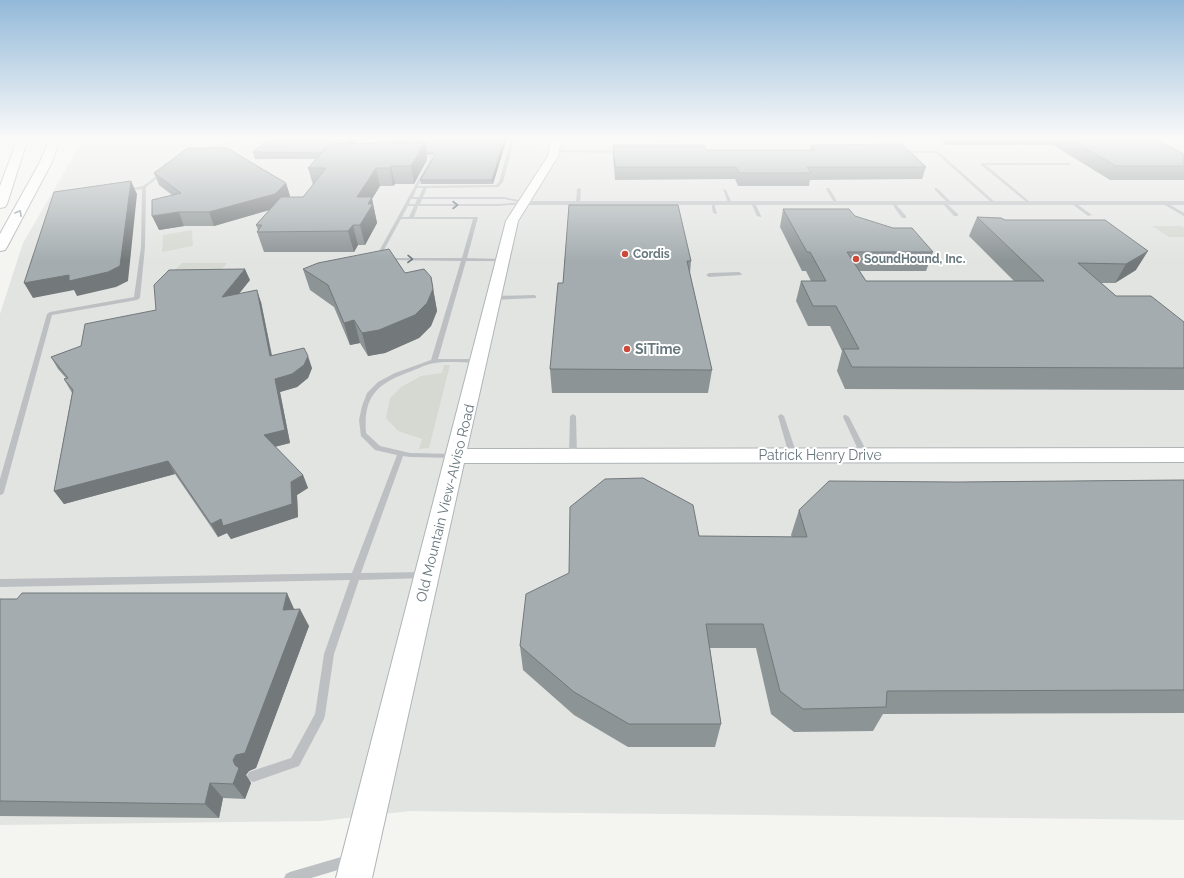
<svg xmlns="http://www.w3.org/2000/svg" width="1184" height="878" viewBox="0 0 1184 878" font-family="Raleway,sans-serif">
<style>
.built{fill:#e2e4e2}
.green{fill:#d5d9d1}
.water{fill:#b4c0c2}
.lines{fill:none;stroke-linecap:round;stroke-linejoin:round}
.secondary-casing{stroke:#afb4b7;stroke-width:2}
.highway-casing{stroke:#b0b4b6;stroke-width:2}
.lane{fill:#bcc0c2;fill-rule:evenodd}
.street{fill:#bcc0c2;fill-rule:evenodd}
.secondary{fill:#fff;fill-rule:evenodd}
.highway{fill:#fff;fill-rule:evenodd}
.wall{fill:#8d9496}
.shaded-wall{fill:#73787a}
.building{fill:#a4acaf;stroke:#73787a}
.oneway{stroke:#67777e}
.oneway2{stroke:#95a0a5}
.poi-dot{fill:#cb4b3b;stroke:#fff;stroke-width:1.5}
.labels{text-anchor:middle;dominant-baseline:central;stroke-width:4;stroke-linejoin:round;paint-order:stroke}
.far-poi-label{font-size:12px;font-weight:bold;fill:#67777e;stroke:#fff;text-anchor:start}
.poi-label{font-size:14px;font-weight:bold;fill:#67777e;stroke:#fff;text-anchor:start}
.street-label{font-size:14px;fill:#67777e;stroke:#fff}
</style>
<rect width="100%" height="100%" fill="#f4f4f1"/>
<path class="built" d="M121 138H532L531 146 940 144 933 138H1184V820L410 811 320 821 0 825V314L23 243 83 140Z"/>
<path class="green" d="M1152 226H1182L1184 228V237H1169Z
M192 230 193 246 162 252 163 235Z
M182 263H227L215 276H168Z
M444 365H450L429 448 419 449 422 439 398 431 386 418 390 398 401 387 421 376 442 373Z"/>
<path class="water" d="M637 138H695C676 144 657 143 637 138Z"/>
<g class="lines">
<defs>
<path id="secondary" d="M551 138H561L558 156 518 221 467 449 1184 448V462L464 463 372 878H336L506 221 548 156Z"/>
<path id="highway" d="M18 138H28L7 204 5 207 0 208V186Z
M50 138H60L52 162 7 247 5 250 0 251V234L40 162Z"/>
</defs>
<use href="#secondary" class="secondary-casing"/>
<use href="#highway" class="highway-casing"/>
<path class="lane" d="M246 138H252L201 151 199 150Z
M394 138H398L388 152H386Z
M511 138H515L503 182 498 187 427 188 423 197H504L518 200V202L504 199H422L420 204H499L523 202H524V204L499 206H418L414 217H478L467 258 502 259 504 260 502 261H466L438 359H478L481 361 478 363C466 363 446 361 435 363 427 364 419 368 412 371 378 383 363 395 366 433L380 446 410 453 454 454 458 456 454 458 410 457 403 456 361 573 424 572 427 573 428 575 427 577 424 578 359 580 334 654 325 715 324 719 299 766 253 782 249 780 247 776 249 772 291 758 315 714 324 654 350 580 0 587V579L352 573 397 455 375 450 361 436 359 420 362 406 367 393 378 382 395 373 431 360 461 261 386 260 384 259 386 258H462L473 219H401L380 257 378 258 376 257 430 158H418L417 156H432L434 157 418 186 496 185 499 182ZM417 188H423L419 197H413ZM411 199H417L415 204H409ZM408 206H414L409 217H402Z
M555 150 622 151 624 152 622 153 554 152Z
M903 151H938L996 203 993 204 936 153H902Z
M981 163H1069L1071 164 1069 165H986L1030 202 1031 203 1029 204 981 165Z
M163 171 166 172 146 187 145 247 140 298 137 300 52 315 4 492 3 494 0 495V479L47 314 50 312 134 297 141 247 142 189 125 191 123 190 143 186Z
M579 188 581 189 580 203 578 204 576 203 577 189Z
M827 188H829L838 203 837 204H835L826 189Z
M935 188H937L951 202V204H949L935 190Z
M723 189 726 190 732 203 731 204 728 203Z
M711 202 714 203 717 214 713 213Z
M752 202 755 203 761 216V217L757 216 751 203Z
M892 202H894L906 216V218H902L892 204Z
M943 202H945L958 214V216H954L943 204Z
M1072 202H1074L1092 215 1088 216 1072 204Z
M1163 202H1165L1184 213V216L1163 204Z
M739 272 742 274 741 275 709 277 706 275 709 273Z
M534 295 536 296V298L493 300 490 298 493 296Z
M573 414 576 416 577 455 573 457 569 455 570 416Z
M781 414 784 416 797 455 796 457H793L789 455 778 416Z
M844 415H846L849 417 869 456 868 458H865L861 456 843 417Z
M348 855 352 857 354 861 352 865 348 867 311 878H284L286 874 290 872Z"/>
<path class="street" d="M520 201H1184V205H520L519 203Z"/>
<use href="#secondary" class="secondary"/>
<use href="#highway" class="highway"/>
</g>
<path class="wall" d="M398 138H507L493 184H421L420 180 434 156 433 155H427V160L414 184H395L393 186H380L372 199 377 223 365 245H358L354 252H264L257 232 258 230 256 225 270 210 214 226H184L159 230 172 195 159 185 154 173 286 183 290 196 288 197H303L313 185 308 168 317 159H255L253 152 358 139 354 144 395 143Z
M938 138H1153L1184 154V180H1110L1053 145H946Z
M613 145 706 150H810L811 145 926 167 922 179 810 180 809 186H738L735 179 615 180 613 157Z
M569 205 691 261 690 274 712 370 708 393H552L550 369 563 283Z
M783 209 855 216 933 252 926 271H859L866 281H1014L969 236 977 217 1005 220H1105L1136 270 1115 283H1101L1116 296 1184 322V390L845 389 837 371 842 351 830 326H808L796 301 801 281H811L806 271H802L780 227Z
M303 269 405 273 431 277 437 311 431 326 419 338 385 353 368 356 360 343 350 345 334 307 310 290Z
M250 280 239 294 261 302 272 355 312 368 308 378 297 387 280 392 290 443 275 447 303 475 308 488 297 495 298 517 231 539 227 533 218 537 175 474 64 504 54 491 72 393 64 379 66 378 58 369 51 357 81 346 156 310Z
M1184 480V713L883 714 873 731 794 732 771 714 756 648H710L721 724 715 747H628L574 715 523 670 520 646 699 536 792 537 791 535 799 510 958 482Z
M0 600 295 609 309 626 256 768 249 771 246 775 251 783 245 799 223 798 219 818 0 816Z"/>
<path class="shaded-wall" d="M353 138H358V139L341 159 339 153Z
M505 138H507L493 184 492 180Z
M425 142 427 160 414 184 411 166Z
M391 166 395 184 393 186 390 168Z
M376 168 380 186 372 199 377 223 365 245 360 225 357 197Z
M131 181 137 194 128 281 116 287 77 296 74 290 33 298 24 283Z
M286 183 290 196 279 207 214 226 209 212Z
M179 212 184 226 159 230 152 216Z
M353 225 358 245 354 252 348 231Z
M1148 251 1136 270 1115 283 1126 264Z
M245 269 250 280 226 309 222 297Z
M431 277 437 311 431 326 419 338 385 353 368 356 362 333Z
M257 290 261 302 274 368 270 356Z
M354 320 360 343 350 345 344 323Z
M308 356 312 368 308 378 297 387 280 392 290 443 269 448 264 435 275 379Z
M168 461 175 474 64 504 54 491Z
M303 475 308 488 297 495 298 517 231 539 227 533 218 537 211 524 291 482Z
M287 593 295 611 283 610Z
M300 609 309 626 256 768 249 771 246 775 251 783 245 799 233 784V760Z
M210 783 223 798 219 818 205 804Z"/>
<path class="building" d="M270 138H353L347 144H330L322 153 253 152Z
M398 138H505L492 180H420L435 155 432 152H426L425 142 395 143Z
M1068 138H1153L1184 154V166H1116Z
M425 142 411 166H391L390 168H376L357 197H372L368 204H373L360 225H353L348 231 257 232 262 225H256L281 197H303L326 168H308L330 144Z
M902 144 926 167H807L811 173H739L736 167H615L613 145H704L706 150H815L811 145Z
M188 148H227L286 183 275 194 209 212H179L152 216V200L181 193 154 173Z
M131 181 120 266 108 272 69 281V275L24 283 54 192Z
M569 205H678L691 261H687L712 370 550 369 558 283H563Z
M783 209H849L855 216 893 228H912L933 252H847L866 281H1044L977 217 1001 218 1005 220H1105L1148 251 1126 264 1078 263 1116 296H1151L1184 322V368L852 367 843 349H859L836 306H813L801 281H826L810 252H807Z
M389 249 405 273 424 269 431 277 433 289 427 303 415 315 379 330 362 333 354 320 344 323 328 285 303 269 318 263Z
M245 269 222 297 257 290 270 356 304 348 308 356 304 365 292 374 275 379 285 430 264 435 303 475 291 482 292 504 223 526 221 519 211 524 168 461 54 491 73 390 64 379 68 378 51 357 81 346 85 324 156 310 154 285 169 270Z
M643 478 693 505 699 536 807 537 799 510 829 481 958 482 1184 480V690L887 691 886 707 803 709 780 691 763 624H706L721 724H629L574 692 520 646 526 594 569 573 570 507 605 479Z
M22 593H287L283 610 300 609 245 753 236 755 233 760 235 765 239 768 233 784 210 783 205 804 0 801V599H17Z"/>
<defs><path id="oneway-chevron" d="M-2-3.5L2.5 0L-2 3.5" fill="none" stroke-width="1.6" stroke-linecap="round" stroke-linejoin="round"/></defs>
<g class="oneway">
<use href="#oneway-chevron" transform="translate(455 205)"/>
<use href="#oneway-chevron" transform="translate(410 259) rotate(1)"/>
</g>
<use class="oneway2" href="#oneway-chevron" transform="translate(19 213) rotate(-61)"/>
<linearGradient id="sky" x2="0" y2="1"><stop stop-color="#93b9d9"/><stop offset="0.53" stop-color="#fafaf9"/><stop offset="1" stop-color="#fafaf9" stop-opacity="0"/></linearGradient>
<rect width="1184" height="261" fill="url(#sky)"/>
<g class="poi-dot">
<circle cx="625" cy="254" r="4"/>
<circle cx="856" cy="259" r="4"/>
<circle cx="627" cy="349" r="4"/>
</g>
<g class="labels">
<g class="far-poi-label">
<text x="633" y="254">Cordis</text>
<text x="864" y="259">SoundHound, Inc.</text>
</g>
<g class="poi-label">
<text x="635" y="349">SiTime</text>
</g>
<g class="street-label">
<text x="820" y="455">Patrick Henry Drive</text>
<text transform="translate(445 503) rotate(-76)">Old Mountain View-Alviso Road</text>
</g>
</g>
</svg>
